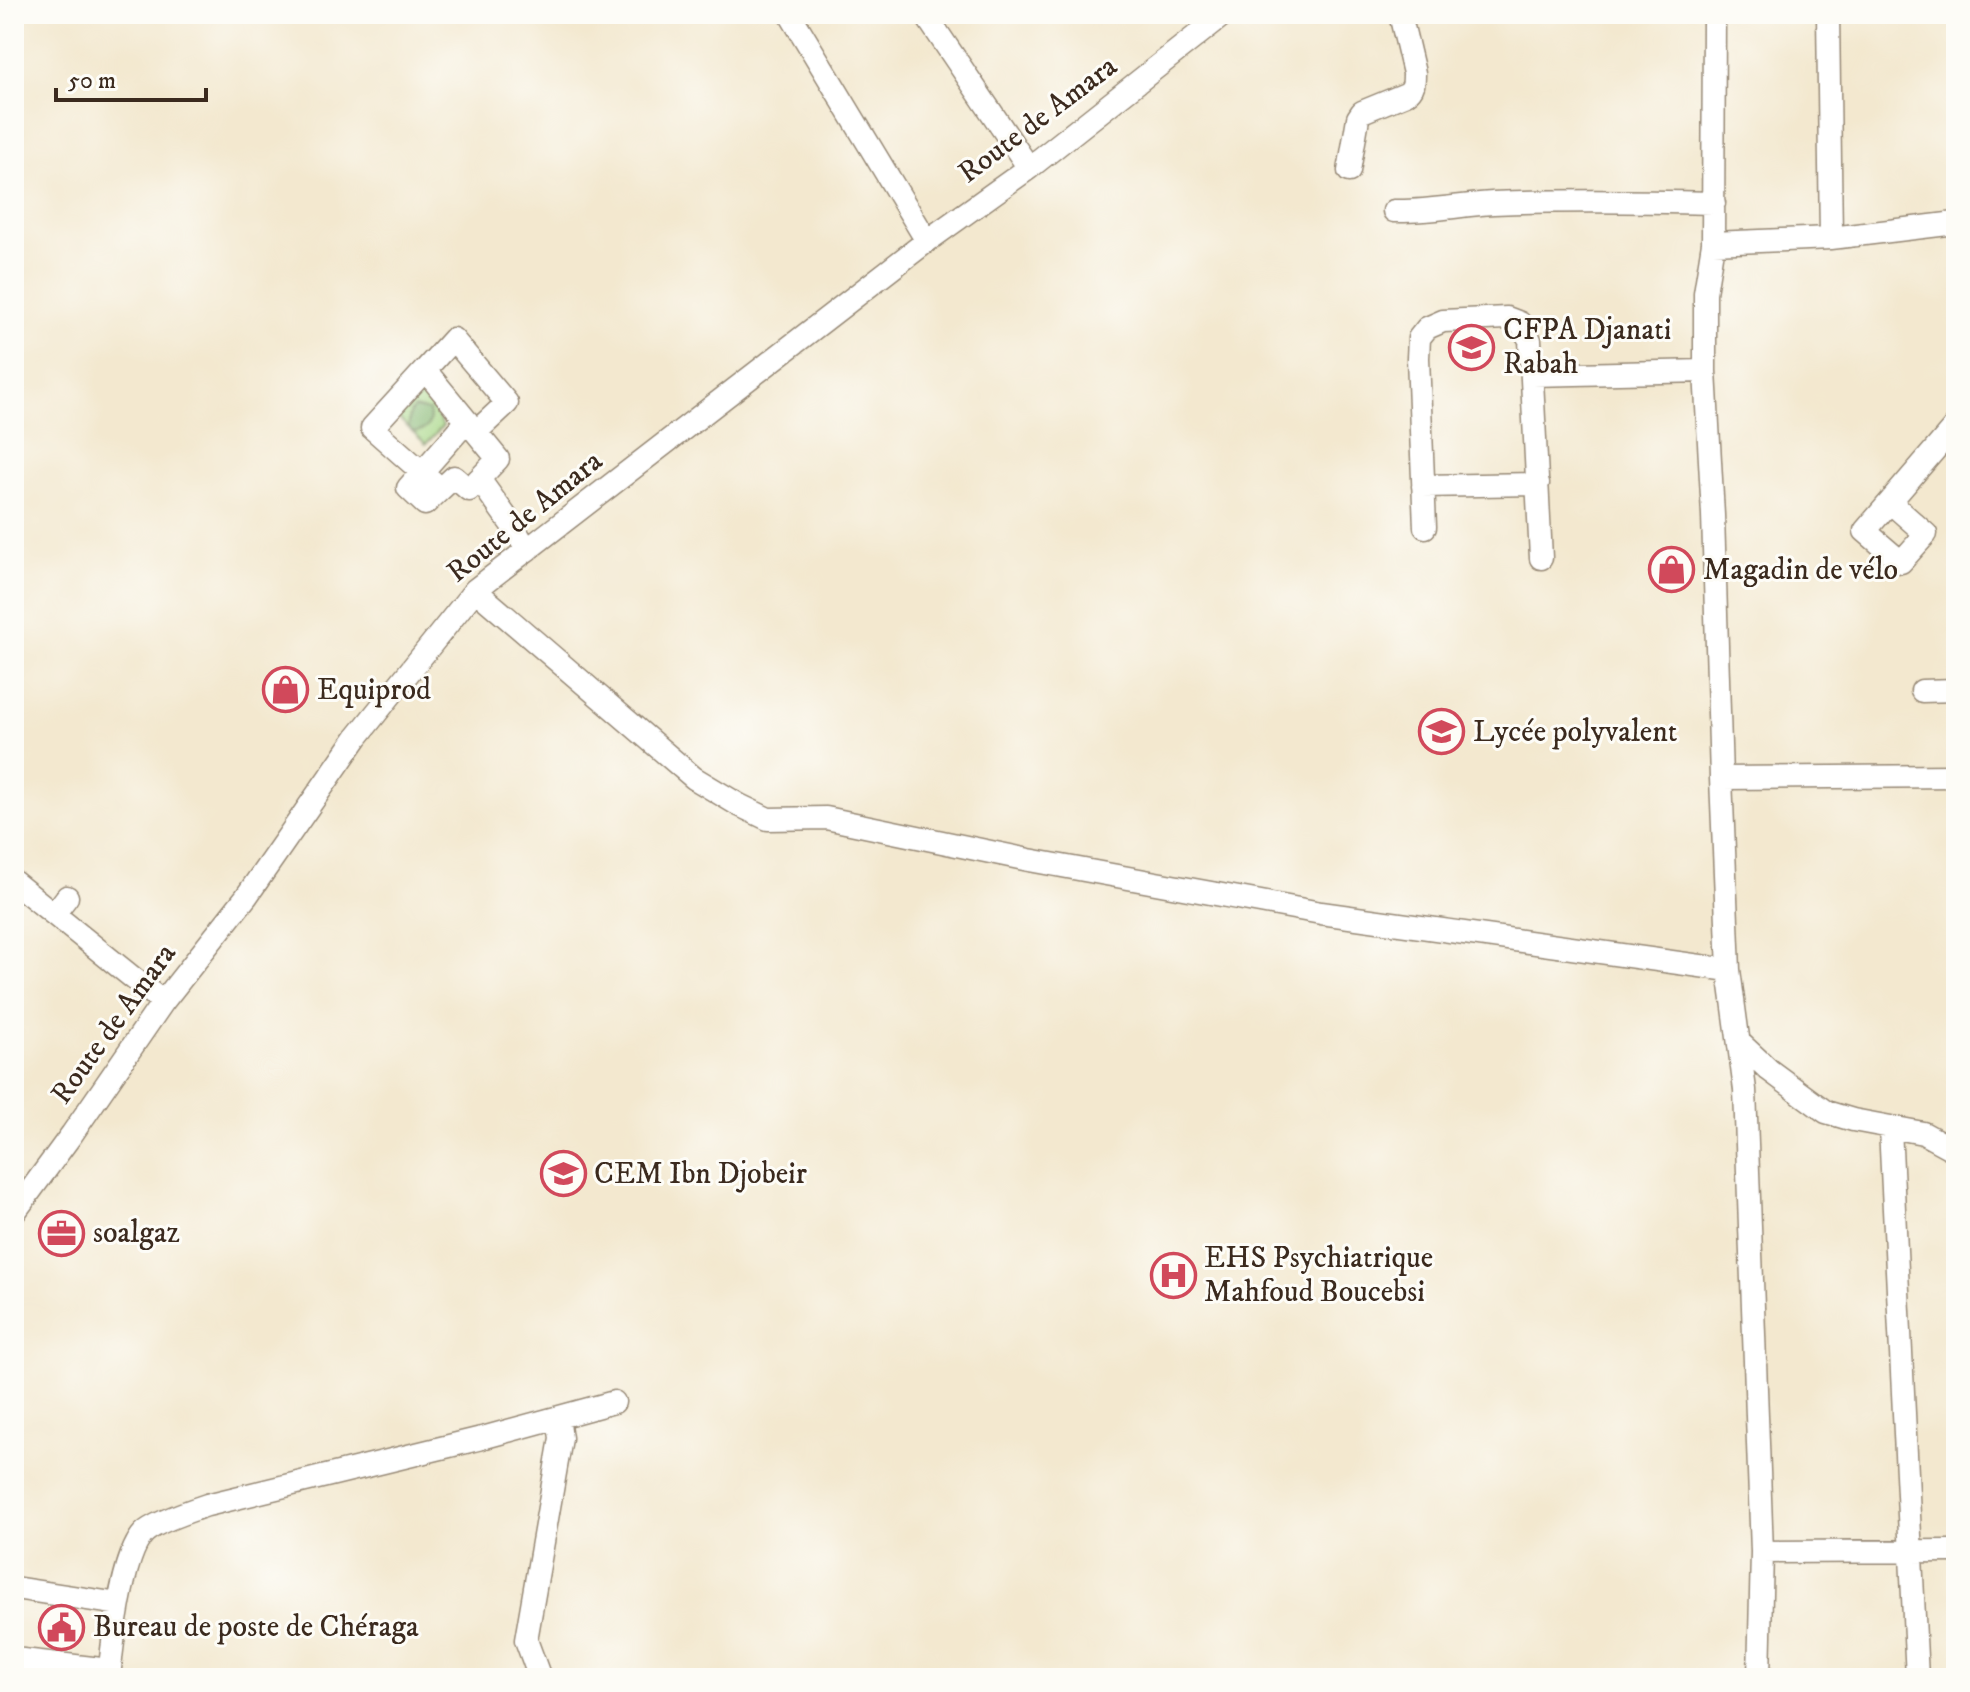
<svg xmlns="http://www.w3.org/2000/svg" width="1970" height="1692" viewBox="0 0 1970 1692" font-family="'IM FELL DW Pica',serif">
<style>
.green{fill:#a5d685;stroke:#708052;stroke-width:2}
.forest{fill:#84b772;stroke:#607048;stroke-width:2}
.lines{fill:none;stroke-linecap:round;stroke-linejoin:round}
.minor-casing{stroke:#978976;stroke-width:25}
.minor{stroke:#fff;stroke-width:22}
.labels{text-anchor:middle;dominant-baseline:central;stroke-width:6;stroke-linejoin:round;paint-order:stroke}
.street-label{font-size:30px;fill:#3b2a1e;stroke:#fdfcf7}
.poi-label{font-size:30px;fill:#3b2a1e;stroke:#fdfcf7;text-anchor:start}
</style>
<rect width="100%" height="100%" fill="#fdfcf7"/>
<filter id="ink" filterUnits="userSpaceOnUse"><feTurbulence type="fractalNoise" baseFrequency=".0125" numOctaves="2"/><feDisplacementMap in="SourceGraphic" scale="16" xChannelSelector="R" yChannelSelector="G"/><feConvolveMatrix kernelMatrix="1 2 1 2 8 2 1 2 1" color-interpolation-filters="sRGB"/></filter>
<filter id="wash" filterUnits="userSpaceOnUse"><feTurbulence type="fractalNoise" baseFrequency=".006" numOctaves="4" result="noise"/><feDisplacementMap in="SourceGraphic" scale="32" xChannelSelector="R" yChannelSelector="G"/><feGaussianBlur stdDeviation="1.8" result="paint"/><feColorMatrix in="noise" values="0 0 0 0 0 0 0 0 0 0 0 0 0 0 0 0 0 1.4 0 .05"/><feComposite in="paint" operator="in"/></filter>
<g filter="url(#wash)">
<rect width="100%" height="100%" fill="#f3e8cf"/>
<path class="green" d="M423 391 443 426 426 444 398 418Z"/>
<path class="forest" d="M414 408 429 411C432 424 427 431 414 432L409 428C409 421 408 413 414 408Z"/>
</g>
<g filter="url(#ink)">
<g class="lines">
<defs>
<path id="minor" d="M790 14 927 241
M925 14 1029 168
M1714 14 1713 243 1705 293V371L1713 515 1721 778 1729 970 1745 1090 1762 1552 1759 1678
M1828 14 1831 238
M1349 171 1358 118 1362 112 1406 94C1414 89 1414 83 1414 73L1400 14
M1394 211C1428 212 1460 205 1493 203 1566 200 1641 201 1714 203
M1713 243 1831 238 1956 223
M425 370 453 339 507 403 476 432
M1532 375 1705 371
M479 479 469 490 454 477 441 489 372 428 425 370 498 459 479 479 514 528 527 550
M1423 486 1538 484
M441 489 425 504 408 488 467 421
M1891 503 1926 534 1901 562 1865 531 1956 425
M1425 527 1418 358 1419 338 1427 328 1443 321 1507 318 1520 323 1530 340 1541 558
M475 590 694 778 739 805 768 819 826 818 1029 860 1321 913 1729 970
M1922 691 1956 690
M1721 778 1956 776
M14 882 163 1002
M54 914 67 897
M1739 1042 1769 1070 1826 1112 1853 1120 1923 1133 1956 1151
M1890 1128 1917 1678
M14 1213 72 1134 163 1002 246 897 357 737 475 590 927 241 1029 168 1224 14
M1762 1552 1956 1551
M14 1588 119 1604
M14 1659 110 1670
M109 1678C112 1646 122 1555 144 1533 154 1523 192 1510 207 1505L482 1438 614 1402
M540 1678 526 1640 561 1438 558 1418"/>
</defs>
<use href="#minor" class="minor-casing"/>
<use href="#minor" class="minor"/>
</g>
</g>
<defs>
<symbol id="university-ring" viewBox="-11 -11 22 22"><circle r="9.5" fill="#fdfcf7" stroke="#d1495b" stroke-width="1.5"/><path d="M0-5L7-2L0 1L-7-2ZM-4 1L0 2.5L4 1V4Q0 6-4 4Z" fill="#d1495b"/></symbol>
<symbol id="shop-ring" viewBox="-11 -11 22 22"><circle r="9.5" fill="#fdfcf7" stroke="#d1495b" stroke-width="1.5"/><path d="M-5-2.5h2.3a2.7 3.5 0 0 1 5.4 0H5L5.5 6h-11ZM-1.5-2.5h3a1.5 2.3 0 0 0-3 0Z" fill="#d1495b"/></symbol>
<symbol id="school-ring" viewBox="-11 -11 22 22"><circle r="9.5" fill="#fdfcf7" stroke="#d1495b" stroke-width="1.5"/><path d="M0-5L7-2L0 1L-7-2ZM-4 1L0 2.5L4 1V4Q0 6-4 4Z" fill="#d1495b"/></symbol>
<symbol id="office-ring" viewBox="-11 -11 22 22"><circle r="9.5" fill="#fdfcf7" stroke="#d1495b" stroke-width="1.5"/><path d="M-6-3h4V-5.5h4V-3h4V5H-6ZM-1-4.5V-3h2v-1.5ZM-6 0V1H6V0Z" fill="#d1495b"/></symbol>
<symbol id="hospital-ring" viewBox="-11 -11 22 22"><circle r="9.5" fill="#fdfcf7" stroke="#d1495b" stroke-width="1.5"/><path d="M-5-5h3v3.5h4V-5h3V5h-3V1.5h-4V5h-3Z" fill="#d1495b"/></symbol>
<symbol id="civic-ring" viewBox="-11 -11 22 22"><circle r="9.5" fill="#fdfcf7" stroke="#d1495b" stroke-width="1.5"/><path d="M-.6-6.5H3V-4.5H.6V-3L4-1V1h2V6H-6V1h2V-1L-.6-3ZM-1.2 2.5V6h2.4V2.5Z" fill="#d1495b"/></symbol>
</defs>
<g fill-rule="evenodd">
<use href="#university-ring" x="1446" y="322" width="51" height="51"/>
<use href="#shop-ring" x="1646" y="544" width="51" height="51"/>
<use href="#shop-ring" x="260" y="664" width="51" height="51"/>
<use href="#school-ring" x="1416" y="706" width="51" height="51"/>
<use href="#school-ring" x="538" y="1148" width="51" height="51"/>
<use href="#office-ring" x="36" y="1208" width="51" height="51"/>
<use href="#hospital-ring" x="1148" y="1250" width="51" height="51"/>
<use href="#civic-ring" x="36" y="1602" width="51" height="51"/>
</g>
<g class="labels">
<g class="street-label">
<text transform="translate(1038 120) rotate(-37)">Route de Amara</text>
<text transform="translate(525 517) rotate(-39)">Route de Amara</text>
<text transform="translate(114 1024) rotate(-54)">Route de Amara</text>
</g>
<g class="poi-label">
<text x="1503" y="330">CFPA Djanati<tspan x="1503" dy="34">Rabah</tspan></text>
<text x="1703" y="570">Magadin de vélo</text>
<text x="317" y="690">Equiprod</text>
<text x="1473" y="732">Lycée polyvalent</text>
<text x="594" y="1174">CEM Ibn Djobeir</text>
<text x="93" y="1233">soalgaz</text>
<text x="1204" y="1258">EHS Psychiatrique<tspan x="1204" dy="34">Mahfoud Boucebsi</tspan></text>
<text x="93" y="1627">Bureau de poste de Chéraga</text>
</g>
</g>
<rect width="1970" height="1692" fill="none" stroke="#fdfcf7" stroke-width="48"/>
<path d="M56 88v12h150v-12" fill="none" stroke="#3b2a1e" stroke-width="4"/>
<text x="68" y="88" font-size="24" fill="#3b2a1e" stroke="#fdfcf7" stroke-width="6" paint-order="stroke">50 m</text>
</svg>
